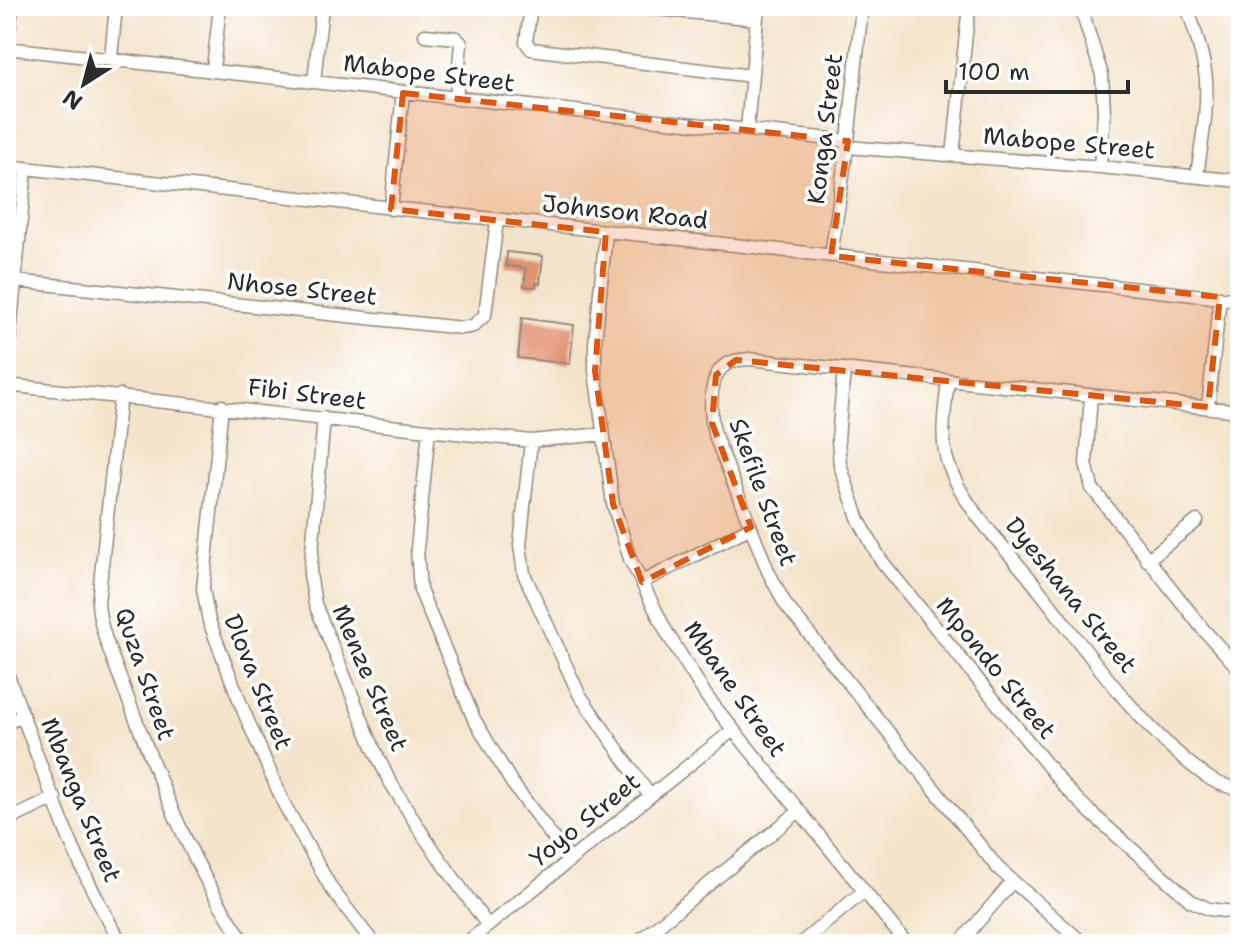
<svg xmlns="http://www.w3.org/2000/svg" width="1246" height="950" viewBox="0 0 1246 950" font-family="'Shantell Sans',sans-serif">
<style>
.building{fill:#e29171}
.lines{fill:none;stroke-linecap:round;stroke-linejoin:round}
.minor-casing{stroke:#90887b;stroke-width:15}
.minor{stroke:#fff;stroke-width:12}
.marked{fill:#df570e;fill-opacity:0.2;stroke:#df570e;stroke-width:6;stroke-dasharray:16 10;stroke-linejoin:round}
.labels{text-anchor:middle;dominant-baseline:central;stroke-width:7;stroke-linejoin:round;paint-order:stroke}
.street-label{font-size:24px;fill:#2b2b2b;stroke:#fff}
</style>
<rect width="100%" height="100%" fill="#fff"/>
<filter id="ink" filterUnits="userSpaceOnUse"><feTurbulence type="fractalNoise" baseFrequency=".0125" numOctaves="2"/><feDisplacementMap in="SourceGraphic" scale="16" xChannelSelector="R" yChannelSelector="G"/><feConvolveMatrix kernelMatrix="1 2 1 2 8 2 1 2 1" color-interpolation-filters="sRGB"/></filter>
<filter id="wash" filterUnits="userSpaceOnUse"><feTurbulence type="fractalNoise" baseFrequency=".006" numOctaves="4" result="noise"/><feDisplacementMap in="SourceGraphic" scale="32" xChannelSelector="R" yChannelSelector="G"/><feGaussianBlur stdDeviation="1.8" result="paint"/><feColorMatrix in="noise" values="0 0 0 0 0 0 0 0 0 0 0 0 0 0 0 0 0 1.4 0 .05"/><feComposite in="paint" operator="in"/></filter>
<g filter="url(#wash)">
<rect width="100%" height="100%" fill="#f4e4cb"/>
<g id="blocks">
<path class="building" d="M507 252 543 256 540 284 536 283V287L524 286 526 268 506 266Z
M522 318 574 325 570 364 518 358Z"/>
</g>
</g>
<g filter="url(#ink)">
<use href="#blocks" fill-opacity="0" stroke="#90887b" stroke-width="2"/>
<g class="lines">
<defs>
<path id="minor" d="M531 6 526 42 531 49 751 76
M627 6 757 19
M1080 6 1102 75 1104 113 1100 167
M1187 6C1194 30 1204 55 1206 80 1208 112 1201 145 1197 176
M425 35 456 38 461 43 456 99
M6 48 848 141
M7 48 12 6
M111 58 116 6
M213 69 220 6
M314 82 322 6
M747 130 758 6
M847 147 1100 167 1240 181
M953 155 969 6
M6 166 1240 300
M391 209 403 93
M606 232 595 344V371L613 504 630 559 667 633 707 697 907 944
M831 256 848 141 862 6
M15 281 462 328 473 326 485 315 497 221
M844 369 838 439 840 465 859 520 880 559 1065 787 1090 812 1191 901 1209 909 1240 913
M6 374 26 169
M948 381C945 409 939 439 949 466 965 509 1003 545 1031 580 1083 645 1138 728 1206 776 1216 784 1228 787 1240 789
M6 385 531 441 603 434
M120 395 98 603C100 633 115 663 125 691 158 777 192 869 246 944
M1091 396 1086 463 1092 488 1203 629 1240 670
M222 406 203 589 209 621 244 712 284 804 331 888 374 944
M1208 407 1220 297
M324 418 310 574 315 604 374 749 389 780 425 838 488 926
M429 430 417 549 420 590 474 719 512 783 570 860
M531 441 520 545 524 574 579 694 650 796
M1147 560 1197 521
M642 582 751 527
M6 670C40 762 71 860 122 944
M6 723 23 716
M6 821 55 798
M465 944 733 730
M635 944 798 812
M800 944 863 892
M959 944 1012 882
M1084 944 998 868 785 604 768 571 714 433C710 415 708 378 724 366 731 360 740 360 749 359L1240 411"/>
</defs>
<use href="#minor" class="minor-casing"/>
<use href="#minor" class="minor"/>
</g>
</g>
<path class="marked" d="M403 93 848 141 831 256 1220 297 1208 407 736 360 716 375 712 423 751 527 642 582 613 504 595 371 606 232 391 209Z"/>
<g class="labels">
<g class="street-label">
<text transform="translate(429 73) rotate(7)">Mabope Street</text>
<text transform="translate(825 129) rotate(-83)">Konga Street</text>
<text transform="translate(1069 143) rotate(5)">Mabope Street</text>
<text transform="translate(625 212) rotate(6)">Johnson Road</text>
<text transform="translate(302 289) rotate(6)">Nhose Street</text>
<text transform="translate(307 394) rotate(7)">Fibi Street</text>
<text transform="translate(763 492) rotate(70)">Skefile Street</text>
<text transform="translate(1071 595) rotate(51)">Dyeshana Street</text>
<text transform="translate(996 668) rotate(51)">Mpondo Street</text>
<text transform="translate(145 674) rotate(71)">Quza Street</text>
<text transform="translate(370 678) rotate(67)">Menze Street</text>
<text transform="translate(258 682) rotate(68)">Dlova Street</text>
<text transform="translate(735 689) rotate(55)">Mbane Street</text>
<text transform="translate(81 800) rotate(68)">Mbanga Street</text>
<text transform="translate(585 820) rotate(-39)">Yoyo Street</text>
</g>
</g>
<rect width="1246" height="950" fill="none" stroke="#fff" stroke-width="32"/>
<g transform="translate(84 84) rotate(216)" stroke="#ffffff" stroke-width="6" paint-order="stroke">
<path d="M0-6L14 30L0 20L-14 30Z" fill="#2b2b2b"/>
<text y="-12" font-size="22" font-weight="bold" text-anchor="middle" fill="#2b2b2b">N</text>
</g>
<path d="M946 80v12h182v-12" fill="none" stroke="#2b2b2b" stroke-width="4"/>
<text x="958" y="80" font-size="24" fill="#2b2b2b" stroke="#ffffff" stroke-width="6" paint-order="stroke">100 m</text>
</svg>
